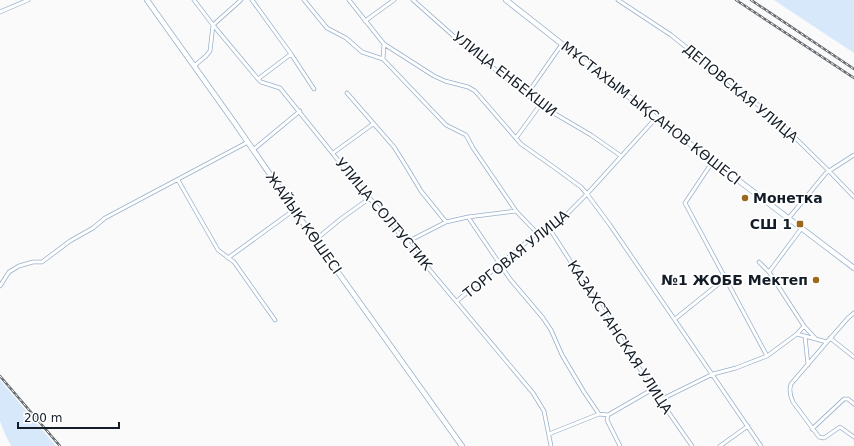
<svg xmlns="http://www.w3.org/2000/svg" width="854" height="446" viewBox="0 0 854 446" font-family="'DejaVu Sans',sans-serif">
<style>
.green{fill:#d7e8fb}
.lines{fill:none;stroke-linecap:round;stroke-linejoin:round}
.street-casing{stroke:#98b1cc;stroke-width:4.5}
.secondary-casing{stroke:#98b1cc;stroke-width:6}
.street{stroke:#fff;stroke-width:3}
.secondary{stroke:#fff;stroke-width:4.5}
.rail-casing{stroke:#646a70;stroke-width:2.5}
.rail{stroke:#fff;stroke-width:1;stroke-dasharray:3;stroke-linecap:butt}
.poi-dot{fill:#9c681e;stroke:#fff;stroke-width:1.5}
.labels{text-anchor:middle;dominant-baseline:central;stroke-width:3.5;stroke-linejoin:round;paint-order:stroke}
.street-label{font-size:14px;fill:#141d27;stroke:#fff}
.poi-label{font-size:14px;font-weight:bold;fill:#141d27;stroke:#fff;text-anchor:end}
</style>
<rect width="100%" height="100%" fill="#fafafa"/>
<path class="green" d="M774 0H854V53Z
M0 380 56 446H11L5 434 0 421Z"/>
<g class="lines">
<defs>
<path id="street" d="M194 0 213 25 258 79 261 82 280 88 346 170 533 393 544 411 551 446
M252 0 291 54 314 89
M304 0 327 28 346 38 362 52 383 59 446 125 466 135 473 148 516 211
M349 0 384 44 434 76 445 81 468 87 475 91 521 144 555 168 581 187 587 194 610 225 761 446
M413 0 458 40 540 105 591 135 621 156
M618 0 671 35 777 120 829 171 854 197
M0 12 28 0
M365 21 394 0
M383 59 384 44
M194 66 206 56 210 51 213 25 241 0
M258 79 291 54
M347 93 394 147 406 166 421 191 446 222
M527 94 562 44
M516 138 540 105
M253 150 300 111
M333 153 373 124
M713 161 685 203 767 356
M178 180 218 250 234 262 275 320
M468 217 510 279 543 318 551 330 562 355 584 392 599 414
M788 219 826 173 854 155
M549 228 660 400 692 446
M315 240 342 218 370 198
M407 242 446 222 468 217 516 211 537 233
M228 258 294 210
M759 262 769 272 804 326
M769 272 801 229
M0 286 9 272 19 266 33 262H42L70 241 93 228 105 218 248 142
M457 301 537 233 555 226 587 194 656 118
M675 319 726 278
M797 334 827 342 848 318 854 313
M805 336 808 365
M830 338 854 357
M827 342 791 384C789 390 790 396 793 402L819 437 824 438 840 427 854 437
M660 400 713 374 736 368 767 356 797 334 804 326 816 339
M608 415 607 420 620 446
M812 429 844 399H848L854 404
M549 434 599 414 608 415 653 389
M720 446 748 426"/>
<path id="secondary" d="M147 0 234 122 315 240 462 446
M506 0 656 118 854 268"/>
</defs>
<use href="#street" class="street-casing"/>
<use href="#secondary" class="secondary-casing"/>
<use href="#street" class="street"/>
<use href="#secondary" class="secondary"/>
<defs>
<path id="rail" d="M736 0 854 78
M751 0 854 69
M0 376 60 446"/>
</defs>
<use href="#rail" class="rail-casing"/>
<use href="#rail" class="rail"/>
</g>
<g class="poi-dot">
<circle cx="745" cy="198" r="4"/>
<rect x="796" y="220" width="8" height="8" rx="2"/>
<circle cx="816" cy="280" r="4"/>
</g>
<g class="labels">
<g class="street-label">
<text transform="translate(505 74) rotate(38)">УЛИЦА ЕНБЕКШИ</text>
<text transform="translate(741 93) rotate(40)">ДЕПОВСКАЯ УЛИЦА</text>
<text transform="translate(651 113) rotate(38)">МҰСТАХЫМ ЫҚСАНОВ КӨШЕСІ</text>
<text transform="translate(384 214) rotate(50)">УЛИЦА СОЛТУСТИК</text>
<text transform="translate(304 223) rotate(55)">ЖАЙЫҚ КӨШЕСІ</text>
<text transform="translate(516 254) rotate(-39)">ТОРГОВАЯ УЛИЦА</text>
<text transform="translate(620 337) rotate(57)">КАЗАХСТАНСКАЯ УЛИЦА</text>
</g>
<g class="poi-label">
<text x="753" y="198" text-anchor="start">Монетка</text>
<text x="792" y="224">СШ 1</text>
<text x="808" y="280">№1 ЖОББ Мектеп</text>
</g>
</g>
<path d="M18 422v6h101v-6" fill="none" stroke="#141d27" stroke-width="2"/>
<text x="24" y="422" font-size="12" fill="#141d27" stroke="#ffffff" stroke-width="3" paint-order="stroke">200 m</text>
</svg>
